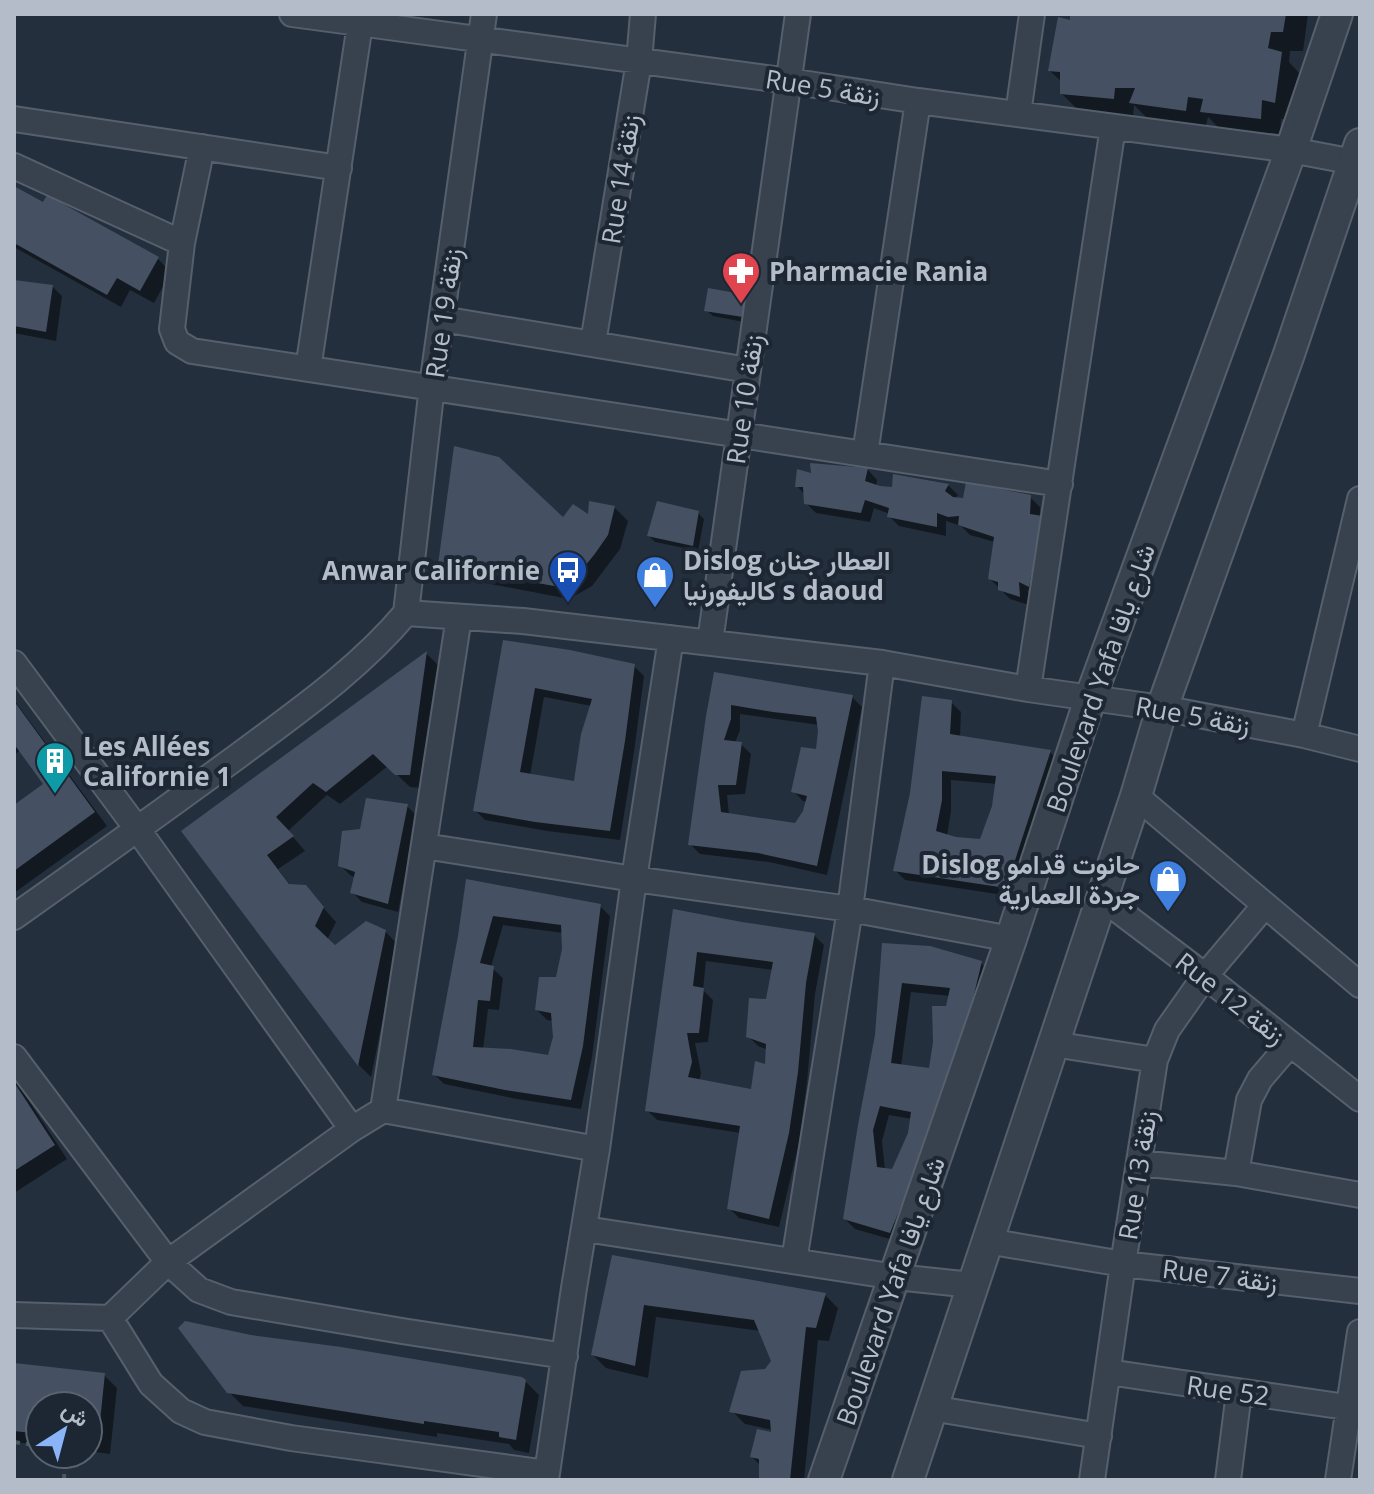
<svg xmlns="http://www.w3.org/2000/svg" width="1374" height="1494" viewBox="0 0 1374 1494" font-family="'Open Sans',Vazirmatn,sans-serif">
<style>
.shadow{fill:#0007;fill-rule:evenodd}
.building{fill:#455162;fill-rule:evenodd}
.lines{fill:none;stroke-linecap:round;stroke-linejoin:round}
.minor-casing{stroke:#565f6c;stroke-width:28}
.tertiary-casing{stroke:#565f6c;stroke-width:34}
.path{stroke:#44595c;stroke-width:4;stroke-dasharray:6 6;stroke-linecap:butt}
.minor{stroke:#38414e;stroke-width:24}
.tertiary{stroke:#38414e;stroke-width:30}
.labels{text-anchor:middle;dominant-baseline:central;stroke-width:8;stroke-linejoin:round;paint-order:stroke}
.street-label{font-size:26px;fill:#b4bcc9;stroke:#1d2633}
.poi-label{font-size:26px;font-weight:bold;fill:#b4bcc9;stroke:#1d2633;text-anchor:start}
</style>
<rect width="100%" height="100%" fill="#242f3e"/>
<path class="shadow" d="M1071 14H1308L1303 51H1290L1289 62 1300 74 1294 121 1281 119 1280 138 1222 131 1208 117 1205 130 1151 122 1134 105 1133 118 1082 114 1062 94V82L1050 71 1072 23Z
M14 188 158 259 171 272 154 303 130 290 121 307 14 247Z
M14 282 52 286 62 296 56 341 14 333Z
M746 297 749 323 713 316 706 310Z
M868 470 877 480 876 487 880 488 948 485 958 495 955 499 1030 497 1040 507 1039 595 1028 590 1029 605 1010 599 990 579 995 542 970 535 961 526 946 521V536L899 526 889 516 890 514 874 508 870 522 816 513 806 503 805 495 797 486 813 476Z
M614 507 628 521 620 549 592 586 569 599 454 577 440 564 563 520 589 517Z
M698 513 704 519 698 551 655 542 649 536Z
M505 642 634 666 644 676 634 752 620 840 547 831 485 820 475 810ZM544 697 592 706 576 784 530 776Z
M427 654 439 666 422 788 410 787 388 766 340 804 327 795 288 831 305 851 278 869 291 886 305 887 336 922 327 940 335 948 385 931 398 945 371 1077 359 1065 184 832Z
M716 675 852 697 862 707 827 875 769 862 700 854 690 844ZM740 714 819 725 818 751 793 791 803 801 808 802 796 825 729 815 727 795 745 794 751 754 741 744 735 743 740 730Z
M14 700 107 826 14 893V808L46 784 21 750 14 755Z
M951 702 961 712 960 738 1050 752 1060 762 1016 897 905 880 895 870ZM951 780 997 784 994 806 982 842 947 836 951 811Z
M407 806 417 816 398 912 362 902 352 892 356 878 350 875 340 865 362 831Z
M468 882 600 906 610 916 592 1057 581 1109 517 1099 444 1084 434 1074ZM503 925 563 933 564 949 558 979 537 1010 547 1020 553 1021 555 1037 549 1057 483 1050 488 1009 499 1010 503 978 491 967Z
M675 911 814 935 824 945 815 994 807 1082 799 1143 779 1227 739 1218 729 1208 741 1133 657 1120 647 1110ZM706 961 773 970 768 1001 748 1036 758 1046 768 1050 767 1066 753 1091 699 1081 701 1073 695 1043 708 1042 713 1000 703 990Z
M884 945 981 963 991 973 900 1242 855 1229 845 1219 877 1036ZM911 992 950 996 935 1042 931 1070 901 1066ZM889 1115 912 1119 910 1133 893 1171 885 1170 882 1141Z
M14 1078 67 1159 14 1193Z
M613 1257 825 1295 838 1308 829 1341 818 1340 804 1480H764L761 1477V1466L752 1457 773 1435V1430L745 1424 732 1411 773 1361 761 1331 656 1317 648 1378 606 1368 593 1355Z
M251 1337 525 1381 539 1395 529 1453 514 1450 509 1444 437 1433V1437L243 1406 229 1392Z
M14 1365 104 1375 117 1388 110 1454 88 1451V1406H40V1445L14 1442Z"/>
<path class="building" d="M1070 14H1286L1283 32H1271L1268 48 1282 52 1275 103 1262 100 1261 119 1200 112 1203 99 1188 97 1186 111 1129 103 1135 88H1115L1114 99 1060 94V72L1048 71 1058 17 1070 20Z
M14 186 43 202 47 195 159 257 140 291 117 278 107 295 14 243Z
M14 280 53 285 46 332 14 326Z
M708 288 747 295 743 317 704 311Z
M454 446 499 457 563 517 573 504 588 514 589 501 615 506 608 535 594 555 579 573 554 586 438 565Z
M810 463 868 468 865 481 880 486 892 487 893 474 949 484 945 491 953 497 963 498 966 482 1031 495 1030 514 1043 516 1029 587 1019 582 1020 597 998 590V582L988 579 994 537 958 525 959 516 948 517 937 513V527L887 517 889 508 865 500 861 513 804 504 803 487H795L797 469 811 473Z
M657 501 699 511 693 546 647 536Z
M503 640 570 650 635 664 625 741 610 831 535 822 473 811ZM535 688 592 699 581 734 574 781 520 772Z
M427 651 410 775H395L373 754 326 792 313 783 276 817 294 836 267 855 289 884 306 885 324 907 315 926 335 945 366 921 386 930 358 1066 181 831Z
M714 672 853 695 817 866 758 853 688 845 706 716ZM731 705 773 712 816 717 818 731 816 749 801 747 791 792 807 796 803 811 795 823 721 812 718 785H736L742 742 724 740 731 719Z
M922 696 952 700 950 734 1051 750 1006 888 893 871 910 793ZM942 771 996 776 992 806 980 839 956 837 936 831 942 800Z
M14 701 95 812 14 871V805L43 784 14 744Z
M366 798 408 804 388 904 350 893 355 872 338 866 342 831 360 829Z
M466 879 601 904 583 1046 571 1100 505 1090 432 1075 458 936ZM493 916 561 925 562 949 556 977H539L535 1010 551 1013 553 1037 548 1055 511 1049 473 1047 478 1000 490 1001 494 966 480 963Z
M673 909 742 922 815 933 806 983 798 1072 789 1133 769 1219 727 1209 740 1126 645 1111ZM697 952 773 962 766 999 749 998 746 1037 766 1044 765 1064 755 1061 751 1089 688 1077 692 1062 687 1033H699L704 988 693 986Z
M882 943 930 946 982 961 970 1011 956 1049 927 1143 890 1233 843 1219 858 1125 875 1035ZM902 983 950 988 946 1006H932L933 1042 929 1068 891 1063ZM880 1106 911 1112 908 1133 892 1169 877 1167 873 1130Z
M14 1082 55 1145 14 1171Z
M612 1255 826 1293 816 1328 806 1327 790 1480H771L759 1478V1459L750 1457 757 1429 771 1432 770 1420 729 1412 741 1371 765 1369 771 1361 754 1320 644 1305 635 1366 591 1355Z
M185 1321 251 1335 341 1347 522 1377 526 1380 516 1440 499 1437V1432L424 1421V1424L227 1393 178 1328Z
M14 1363 105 1373 98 1441 88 1440V1406H40V1434L14 1431Z"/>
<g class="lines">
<defs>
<path id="minor" d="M292 14 789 81 918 101 1291 150 1354 162
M1018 114 1032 14
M14 119 339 168
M202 147 182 243 172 329 177 342 192 351C482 394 771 439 1060 484
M14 166 182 243
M442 319 748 370
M593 343 639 61 643 14
M308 369 360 24
M865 454 918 101
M406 613 523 621 882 663 1028 689 1162 708 1304 735 1360 749
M406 613 432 386 484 14
M710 642 798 14
M14 663 138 830 352 1129 383 1110 597 1149
M1028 689 1113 127
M1304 735 1360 499
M1136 796 1360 985
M424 846 634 879 850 909 1011 939
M1102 898 1205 976 1360 1099
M14 917C89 864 164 810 238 756 297 712 358 670 406 613
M1053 1044 1155 1060
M14 1057 168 1262 199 1290 231 1302 402 1331 565 1356
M383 1110 459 617
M1139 1163 1236 1173 1360 1195
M1236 1173 1249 1100 1260 1079 1290 1044
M585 1229 896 1277 972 1285
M987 1241 1123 1264 1360 1291
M794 1261 850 909 882 663
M14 1315 110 1318 168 1262 352 1129
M110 1318 151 1384 181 1411 205 1422 291 1438 547 1473
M1108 1372 1360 1409
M931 1408 1099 1436
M546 1480 574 1288 597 1149 634 879 671 638
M1092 1480 1123 1264 1155 1060 1167 1030 1205 976 1265 905
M1228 1480 1239 1392
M1338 1480 1360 1332"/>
<path id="tertiary" d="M824 1480 1011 939 1090 699 1291 150 1337 14
M908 1480 1136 796 1162 708 1289 354 1360 144"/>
</defs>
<use href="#minor" class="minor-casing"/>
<use href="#tertiary" class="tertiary-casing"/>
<path class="path" d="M14 1442 40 1446
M64 1480 65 1454"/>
<use href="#minor" class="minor"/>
<use href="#tertiary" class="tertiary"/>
</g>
<defs>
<symbol id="pharmacy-pin" viewBox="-11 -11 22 30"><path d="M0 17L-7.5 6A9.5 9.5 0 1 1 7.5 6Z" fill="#e0444e" stroke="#1d2633"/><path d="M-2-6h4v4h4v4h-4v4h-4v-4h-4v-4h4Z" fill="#fff"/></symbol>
<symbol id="bus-pin" viewBox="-11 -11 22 30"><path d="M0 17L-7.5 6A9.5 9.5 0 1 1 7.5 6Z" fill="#1a4fb4" stroke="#1d2633"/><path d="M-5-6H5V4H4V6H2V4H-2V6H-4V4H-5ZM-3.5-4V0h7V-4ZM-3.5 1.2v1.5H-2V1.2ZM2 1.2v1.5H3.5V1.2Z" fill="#fff"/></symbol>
<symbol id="shop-pin" viewBox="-11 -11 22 30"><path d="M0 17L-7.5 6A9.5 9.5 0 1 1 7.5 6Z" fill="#3f7fe0" stroke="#1d2633"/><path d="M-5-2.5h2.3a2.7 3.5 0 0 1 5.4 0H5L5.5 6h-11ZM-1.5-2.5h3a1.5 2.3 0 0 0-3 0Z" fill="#fff"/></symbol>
<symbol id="building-pin" viewBox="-11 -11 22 30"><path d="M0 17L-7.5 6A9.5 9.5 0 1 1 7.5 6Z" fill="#0f9aa8" stroke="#1d2633"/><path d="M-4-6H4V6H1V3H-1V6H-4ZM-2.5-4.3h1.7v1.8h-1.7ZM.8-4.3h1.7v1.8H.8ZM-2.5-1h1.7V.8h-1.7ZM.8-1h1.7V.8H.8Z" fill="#fff"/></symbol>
</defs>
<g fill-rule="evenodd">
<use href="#pharmacy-pin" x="719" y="249" width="44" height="60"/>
<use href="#bus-pin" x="546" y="548" width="44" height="60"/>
<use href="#shop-pin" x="633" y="553" width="44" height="60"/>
<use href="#building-pin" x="33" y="739" width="44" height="60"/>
<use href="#shop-pin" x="1146" y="857" width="44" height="60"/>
</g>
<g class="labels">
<g class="street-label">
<text transform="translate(823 87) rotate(9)">Rue 5 زنقة</text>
<text transform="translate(620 179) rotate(-81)">Rue 14 زنقة</text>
<text transform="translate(443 313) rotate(-82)">Rue 19 زنقة</text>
<text transform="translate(744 399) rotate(-82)">Rue 10 زنقة</text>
<text transform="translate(1100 678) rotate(-71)">Boulevard Yafa شارع يافا</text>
<text transform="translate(1193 715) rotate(10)">Rue 5 زنقة</text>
<text transform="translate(1231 998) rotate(38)">Rue 12 زنقة</text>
<text transform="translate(1137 1175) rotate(-81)">Rue 13 زنقة</text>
<text transform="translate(1220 1275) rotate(7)">Rue 7 زنقة</text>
<text transform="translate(890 1291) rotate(-71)">Boulevard Yafa شارع يافا</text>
<text transform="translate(1228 1390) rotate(8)">Rue 52</text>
</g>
<g class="poi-label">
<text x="769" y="271">Pharmacie Rania</text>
<text x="683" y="560">Dislog العطار جنان<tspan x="683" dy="30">كاليفورنيا s daoud</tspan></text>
<text x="540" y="570" text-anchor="end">Anwar Californie</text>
<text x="83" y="746">Les Allées<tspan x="83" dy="30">Californie 1</tspan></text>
<text x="1140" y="864" text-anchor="end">Dislog حانوت قدامو<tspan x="1140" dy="30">جردة العمارية</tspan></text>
</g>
</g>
<rect width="1374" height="1494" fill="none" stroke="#b4bcc9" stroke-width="32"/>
<g transform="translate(64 1430) rotate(36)"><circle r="38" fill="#1d2633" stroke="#59626f" stroke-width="2"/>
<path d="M0-6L14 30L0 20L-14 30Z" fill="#8ab4f8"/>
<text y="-12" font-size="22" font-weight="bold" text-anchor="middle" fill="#b4bcc9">ش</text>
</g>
</svg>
